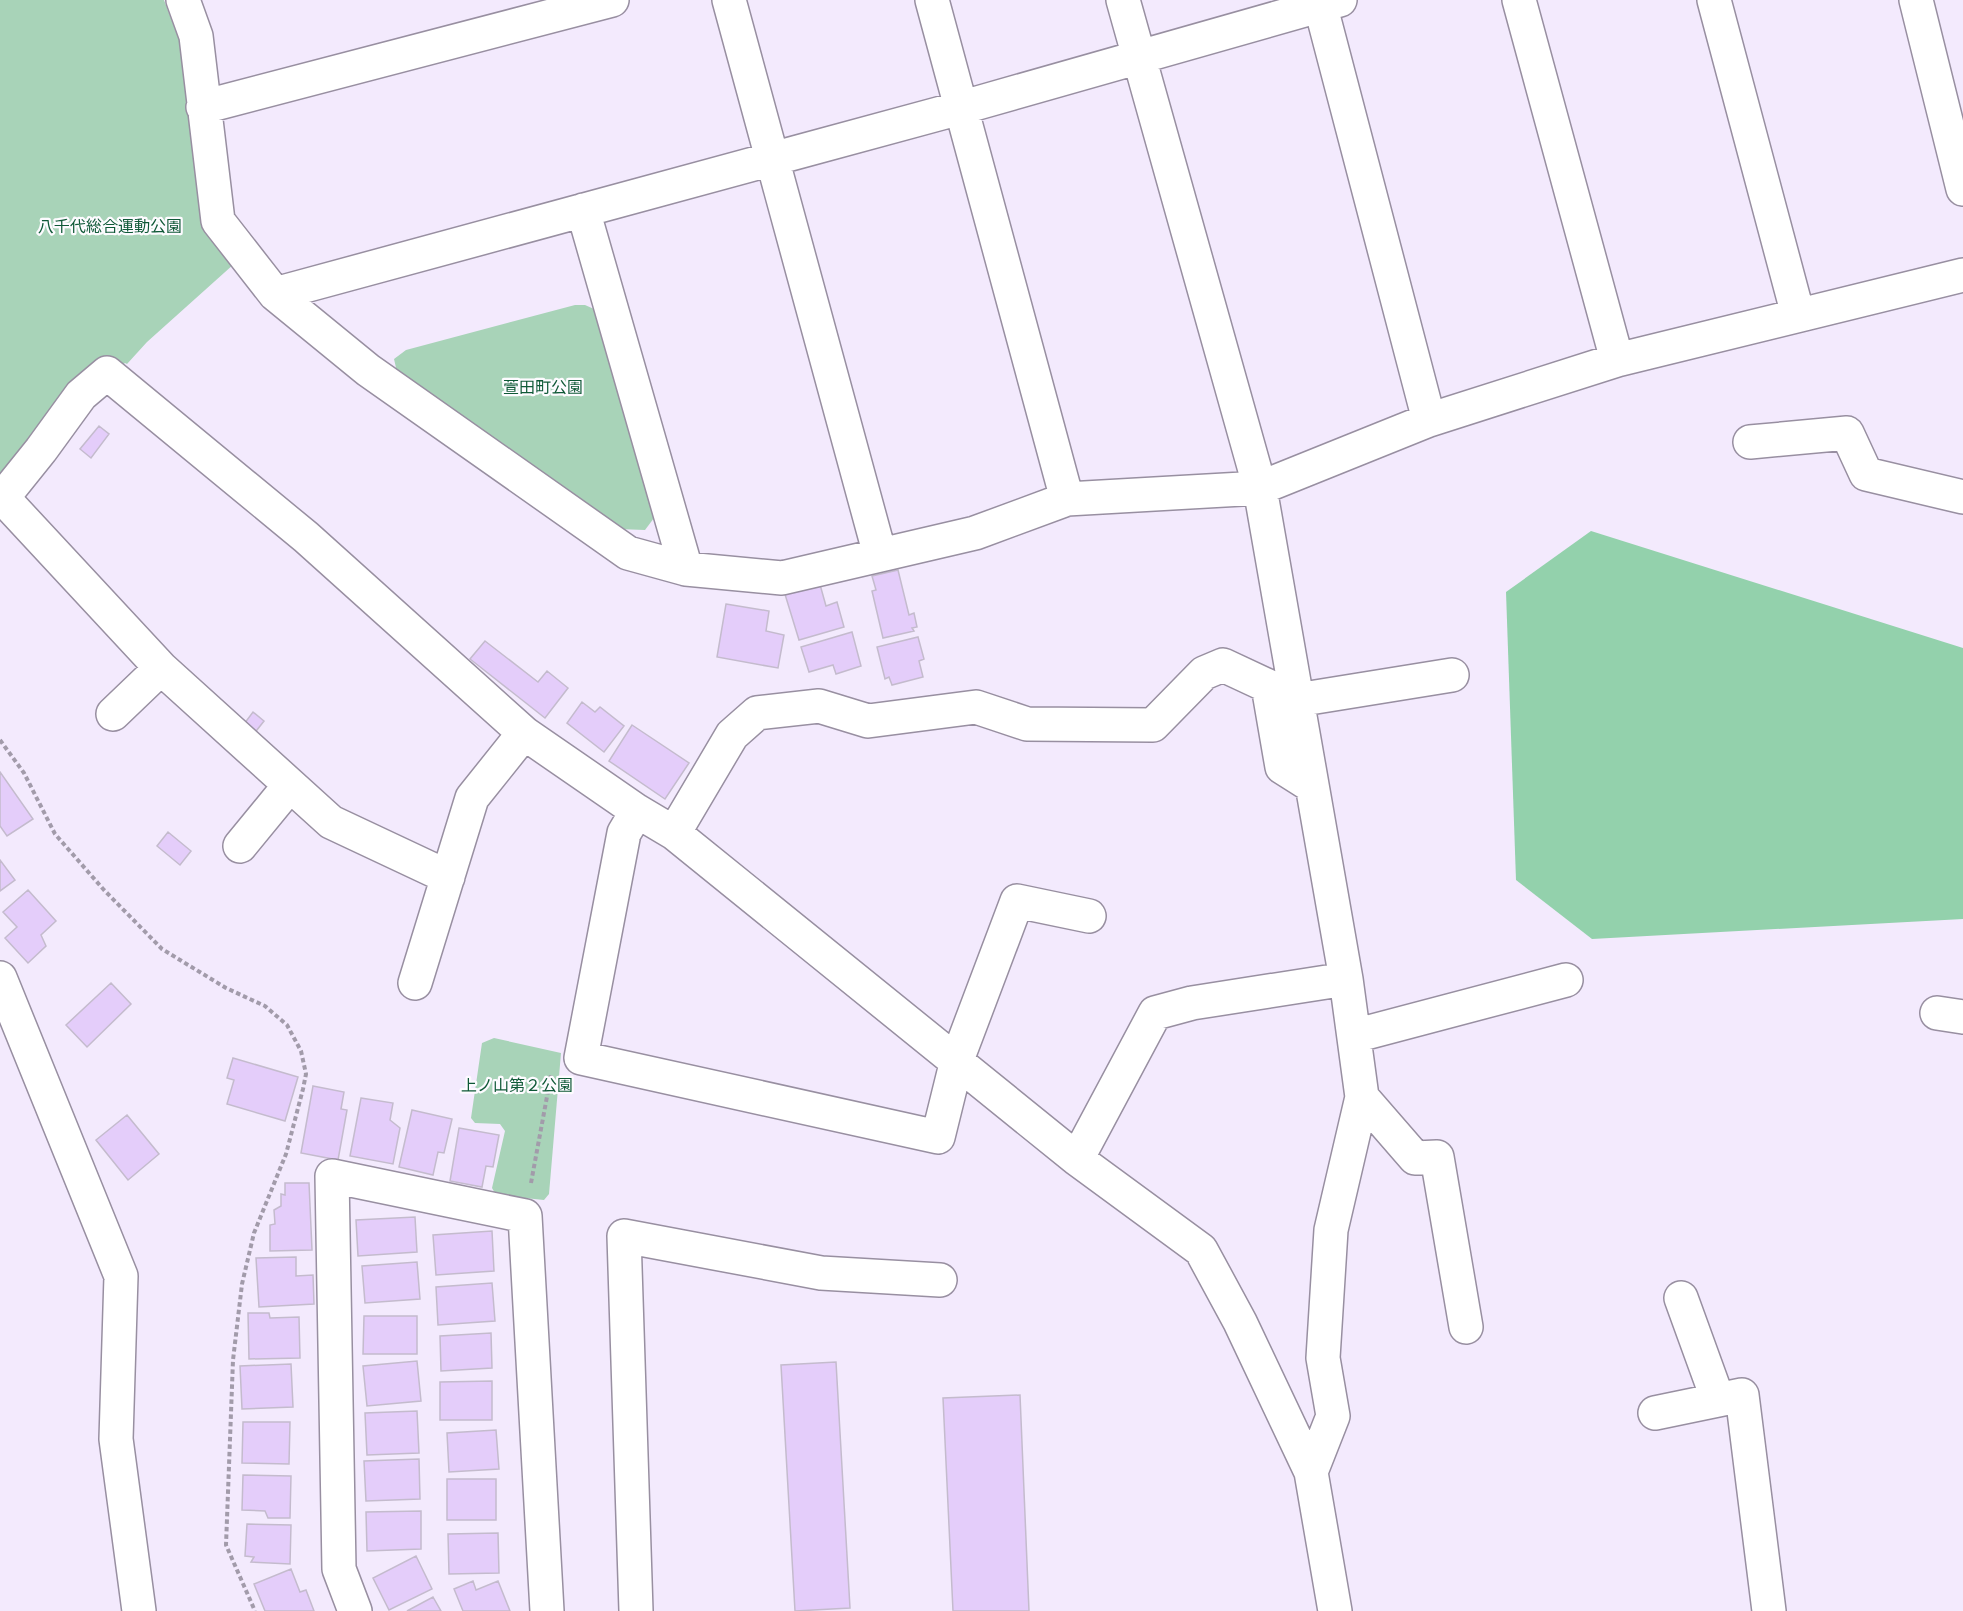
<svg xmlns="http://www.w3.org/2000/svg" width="1963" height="1611" viewBox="0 0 1963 1611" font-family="Inter,'Noto Sans JP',sans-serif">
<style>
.green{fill:#a8d3b8}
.forest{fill:#93d1ac}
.building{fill:#e4cdfa;stroke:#c4bbcd;stroke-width:1.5}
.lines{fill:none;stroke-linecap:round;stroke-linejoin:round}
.minor-casing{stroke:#988fa1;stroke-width:36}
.path{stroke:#a29baa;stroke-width:4;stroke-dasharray:4.5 3;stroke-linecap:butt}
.minor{stroke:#fff;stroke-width:33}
.labels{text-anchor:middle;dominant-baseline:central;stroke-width:4.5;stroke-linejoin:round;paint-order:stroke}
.park-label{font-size:16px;fill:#0f5937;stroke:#fdfbff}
</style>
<rect width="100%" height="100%" fill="#f3eafd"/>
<path class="green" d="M0 0H164L184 53 234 264 147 342 127 364 125 363 122 365 0 492Z
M575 305H585L594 309 657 514 645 530 618 529 397 372 394 359 406 350Z
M494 1038 561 1053 549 1194 544 1200 496 1195 492 1188 505 1131 500 1124 475 1123 471 1118 482 1043Z"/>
<path class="forest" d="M1591 531 1963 648V919L1592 939 1516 880 1506 592Z"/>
<path class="building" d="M99 426 109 434 91 458 80 449Z
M898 570 909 615 914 613 917 627 912 628 914 631 883 638 872 591 876 590 872 576Z
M819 581 826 606 837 602 844 627 799 640 784 591Z
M726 604 769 611 766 631 784 635 778 668 717 657Z
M852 632 861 666 836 674 833 665 809 672 801 647Z
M918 637 924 659 919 661 923 677 892 685 889 677 885 679 877 647Z
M485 641 538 682 547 671 568 688 545 718 470 659Z
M582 702 595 712 600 707 624 726 604 752 567 723Z
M253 712 264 721 249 740 238 732Z
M632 725 689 763 665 799 609 761Z
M0 772 33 819 7 836 0 826Z
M168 832 191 851 180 865 157 846Z
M0 860 15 880 0 891Z
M28 890 56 921 41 935 46 946 28 963 5 938 17 927 3 912Z
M111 983 131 1004 87 1047 66 1025Z
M233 1058 298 1077 285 1121 227 1104 234 1080 227 1078Z
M313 1086 344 1092 341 1109 347 1110 338 1160 301 1153Z
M361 1098 393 1103 390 1120 400 1128 393 1164 350 1156Z
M412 1110 452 1119 444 1153 438 1152 433 1175 399 1167Z
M127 1115 159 1154 128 1180 96 1140Z
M459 1128 499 1135 493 1167 486 1166 482 1187 450 1181Z
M285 1183H309L312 1250 270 1251V1225L275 1224 274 1210 281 1206V1194L285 1195Z
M415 1217 417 1252 358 1256 356 1220Z
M492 1231 494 1271 436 1275 433 1235Z
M296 1257V1276L313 1275 314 1304 259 1307 256 1258Z
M417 1262 420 1299 365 1303 362 1266Z
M492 1283 495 1321 438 1325 436 1287Z
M248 1313H269L270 1318 299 1317 300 1358 249 1359Z
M364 1316H417V1354H363Z
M491 1333 492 1368 441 1371 440 1336Z
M417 1361 421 1401 367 1406 363 1366Z
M836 1362 850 1608 795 1611 781 1365Z
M291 1364 293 1407 242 1409 240 1366Z
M492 1381V1420H440V1382Z
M1020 1395 1029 1611H953L943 1398Z
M417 1411 419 1453 367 1455 365 1413Z
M243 1422H290L289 1464 242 1463Z
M496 1430 499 1469 449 1472 447 1433Z
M419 1459 420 1499 366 1501 364 1461Z
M243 1475 291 1476 290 1518H268L265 1511 242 1510Z
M447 1479H496V1520H447Z
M421 1511V1549L367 1551 366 1512Z
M247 1524 291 1525 290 1564 251 1562 254 1557 245 1556Z
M498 1533 499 1573 449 1574 448 1534Z
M416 1556 432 1589 389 1610 373 1578Z
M291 1569 300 1592 306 1590 314 1611H265L254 1584Z
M473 1581 476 1590 498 1581 510 1611H463L454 1589Z
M433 1597 441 1611H407Z"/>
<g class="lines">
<defs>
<path id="minor" d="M183 0 196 36 218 221 275 294 368 370 628 553 686 569 782 578 975 533 1067 499 1260 488 1429 420 1617 360 1963 275
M729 0 880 555
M932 0 1067 499
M1123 0 1260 488 1346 979 1362 1097 1331 1230 1323 1358 1333 1416 1311 1472 1335 1611
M1319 0 1429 420
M1519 0 1617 360
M1714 0 1798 315
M1916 0 1963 189
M203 107 612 0
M583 210 686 569
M275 294 960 108 1340 0
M1750 442 1847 433 1866 474 1963 497
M3 498 161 668 331 822 448 877
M0 501 41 450 81 395 107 373 306 537 524 733 637 811 674 833 1077 1159 1201 1250 1240 1322 1311 1472
M1297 700 1452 675
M113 714 161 668
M637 811 624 833 581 1058 938 1137 957 1060 1017 901 1089 916
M674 833 732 735 757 713 819 706 868 721 976 707 1027 724 1153 725 1204 673 1223 665 1268 686 1282 767 1312 786
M240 846 290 785
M0 978 121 1276 116 1439 139 1611
M415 983 472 798 524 733
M1937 1013 1963 1017
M1354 1036 1566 980
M1362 1097 1415 1158 1437 1157 1466 1327
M1077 1159 1155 1013 1192 1003 1346 979
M1681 1298 1718 1400
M1655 1413 1742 1395 1769 1611
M355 1611 339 1569 332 1176 525 1216 547 1611
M636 1611 624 1236 821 1273 940 1280"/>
</defs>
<use href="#minor" class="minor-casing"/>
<path class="path" d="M0 740 24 773 55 834 104 890 162 949 226 988 265 1006 287 1025 301 1051 306 1074 303 1089 286 1154 254 1233 242 1284 233 1360 226 1545 255 1611
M531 1183 551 1075"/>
<use href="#minor" class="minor"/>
</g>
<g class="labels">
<g class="park-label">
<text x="110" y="226">八千代総合運動公園</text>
<text x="543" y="387">萱田町公園</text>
<text x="517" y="1085">上ノ山第２公園</text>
</g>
</g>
</svg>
